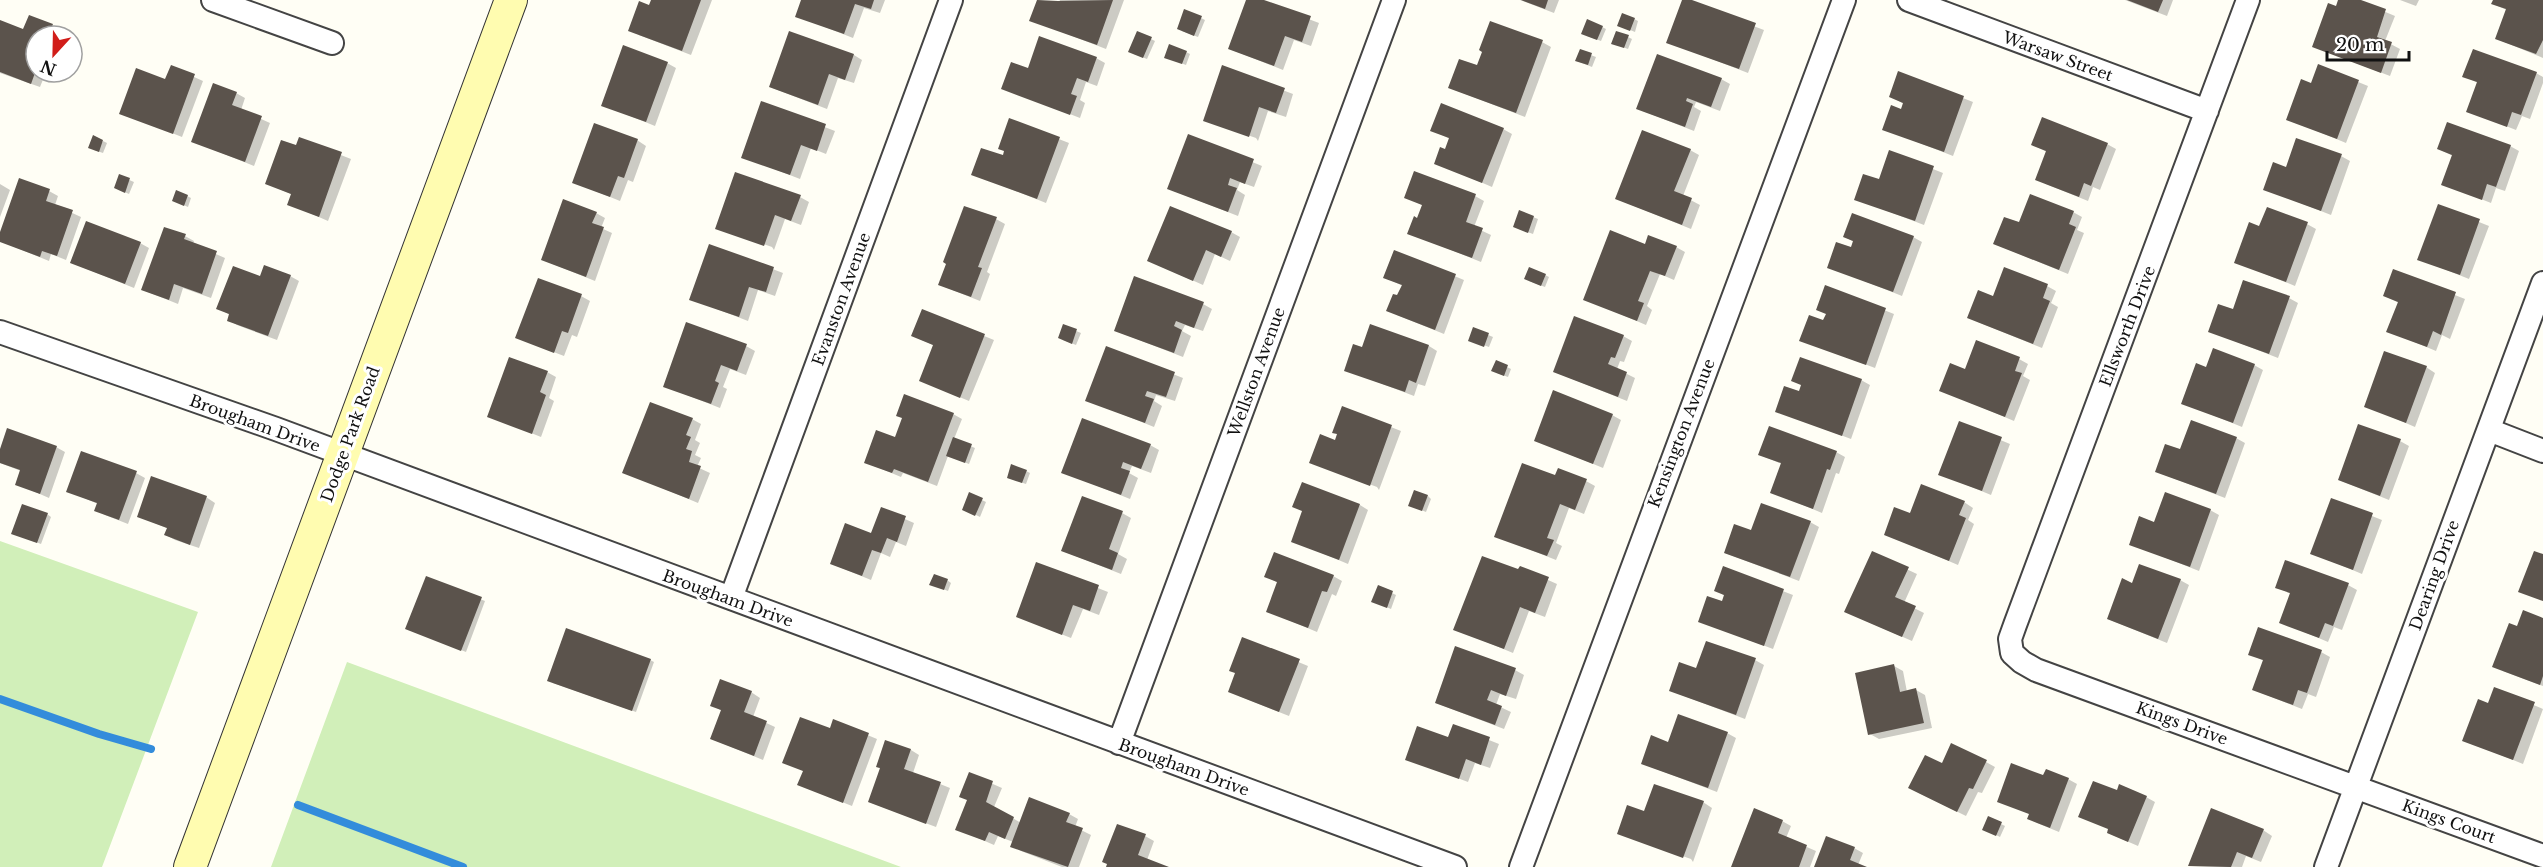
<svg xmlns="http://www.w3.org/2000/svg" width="2543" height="867" viewBox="0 0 2543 867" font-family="'Libre Baskerville',serif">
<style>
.green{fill:#d1efb9}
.shadow{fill:#0003}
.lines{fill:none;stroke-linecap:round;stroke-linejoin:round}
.stream{stroke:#338cdb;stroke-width:8}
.building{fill:#5b534c}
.street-casing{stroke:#444;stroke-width:26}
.secondary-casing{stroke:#333;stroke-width:34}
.street{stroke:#fff;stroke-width:22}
.secondary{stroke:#fffcb0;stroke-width:32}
.labels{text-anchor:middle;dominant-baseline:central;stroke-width:6;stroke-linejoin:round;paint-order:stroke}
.street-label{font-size:16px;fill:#111;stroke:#fff}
</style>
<rect width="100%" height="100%" fill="#fffef5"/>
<path class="green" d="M0 541 198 612 102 867H0Z
M347 662 901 867H271Z"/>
<path class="shadow" d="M652 0H712L691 55 639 35Z
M802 0H885L880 13 864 8 853 38 797 16Z
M1038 0 1059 3 1060 0H1124L1106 49 1031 20Z
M1247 0H1259L1319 23 1311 46 1294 40 1283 70 1230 49Z
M1520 0H1559L1554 13Z
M1684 0 1764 30 1748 73 1668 42Z
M2125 0H2173L2167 16Z
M2340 0H2357L2395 16 2385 41 2400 49 2390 76 2314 47Z
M2400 0H2419L2416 6Z
M2495 0H2543V58L2497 39 2507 10 2493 4Z
M1201 18 1205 20 1198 37 1182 31Z
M1634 19 1638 21 1635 32 1623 27Z
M0 22 24 31 52 25 61 31 59 36H36V72H46L40 87 0 73Z
M1602 27 1606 29 1601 41 1587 36Z
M1628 37 1632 39 1628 49 1617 45Z
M1151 39 1155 41 1147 59 1134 54Z
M1542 42 1551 47 1525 117 1450 88 1478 67Z
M1580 51 1596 57 1592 67 1577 61Z
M1186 52 1190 54 1186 65 1170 59Z
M854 55 862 60 854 83 838 78 827 109 770 87Z
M1096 58 1105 63 1097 86 1086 82 1080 100 1085 103 1080 118 1003 88 1029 70Z
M667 63 676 68 655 126 603 105Z
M2319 66 2368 86 2346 143 2288 119 2312 85Z
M172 67 203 81 182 137 121 113 166 81Z
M1223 67 1293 94 1286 117 1268 111 1258 141 1256 138 1204 120Z
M1899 73 1973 102 1953 156 1884 129 1902 111 1904 104 1890 96Z
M2536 73 2543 77V83L2530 119 2522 116 2516 130 2468 111 2478 83 2464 76Z
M1721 79 1730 84 1720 111 1696 102 1694 107 1701 111 1694 131 1638 109Z
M236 93 245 98 241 110 270 123 254 166 192 141Z
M762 103 835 131 826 154 811 148 800 179 743 157Z
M1010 120 1069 143 1046 203 973 174 1004 157Z
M1503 129 1512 134 1492 187 1436 163 1446 151 1450 139 1432 130Z
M1189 136 1262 166 1254 187 1240 182 1237 190 1245 195 1238 216 1169 189Z
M300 139 351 159 328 221 289 204 293 195 266 183 297 147Z
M637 140 646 146 633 182 628 180 620 201 573 182Z
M103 141 107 143 103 153 94 150Z
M2107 144 2116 149 2100 190 2093 187 2088 201 2046 184 2047 152 2033 145Z
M2510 146 2519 151 2505 191 2496 188 2491 203 2443 184 2453 156 2439 149Z
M1690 150 1699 155 1683 196 1700 205 1691 229 1617 199Z
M1890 152 1943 173 1924 225 1856 199 1880 181Z
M2341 156 2350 161 2331 215 2265 189 2287 168Z
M120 176 134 182 129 194 120 190Z
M0 184 10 190 0 217Z
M49 191 58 196 55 205 81 217 66 260 51 254 49 261 0 241V236Z
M187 196 191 198 188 207 177 202Z
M1475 196 1484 201 1474 227 1491 235 1481 262 1409 233 1418 220 1424 206 1406 197Z
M800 197 809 202 801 225 785 219 774 250 772 247 717 228Z
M2439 206 2489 226 2469 279 2419 259Z
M1520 212 1538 219 1533 234 1519 229Z
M2073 212 2082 217 2077 230 2084 233 2068 274 1995 244 2020 224Z
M596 213 605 218 601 228 612 233 595 281 543 260Z
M996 219 1005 224 987 272 990 274 980 301 940 285Z
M2307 224 2316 229 2295 286 2236 262 2260 228Z
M1231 232 1240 237 1230 261 1215 254 1203 285 1149 261Z
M185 236 194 241 193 244 225 258 211 298 183 288 178 304 143 290Z
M1845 237H1913L1922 242 1902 296 1829 267 1852 249 1854 242Z
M140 243 149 248 134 288 72 263Z
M710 245 783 273 775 296 758 290 748 321 691 299Z
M1646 246 1676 247 1685 252 1674 280 1660 274 1647 306 1652 310 1646 325 1585 299Z
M1394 251 1464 280 1444 334 1397 315 1398 297 1403 286 1384 277Z
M2394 271 2465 299 2450 339 2442 335 2436 351 2388 331 2399 303 2385 296Z
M1545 275 1549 277 1545 287 1529 281Z
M290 276 299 281 277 340 237 325 229 320 230 315 218 308Z
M2047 286 2056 291 2051 303 2058 307 2042 348 1978 322 1994 298Z
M1826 287 1894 314 1875 368 1801 340 1824 322 1827 314Z
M581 296 590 301 577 337 572 335 564 356 517 338Z
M2289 298 2298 303 2278 358 2209 331Z
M1203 304 1212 309 1203 331 1185 325 1182 331 1191 336 1183 357 1116 331Z
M923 311 994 340 969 401 921 381 935 346 913 336Z
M1064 326 1081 333 1076 345 1063 340Z
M1474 329 1493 337 1489 347 1472 341Z
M1623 336 1632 341 1624 362 1620 361 1617 369 1635 378 1627 401 1555 372Z
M746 346 755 351 746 375 730 369 723 387 727 389 720 408 664 386Z
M1429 346 1437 351 1425 386 1418 384 1414 396 1346 370Z
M1107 348 1183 378 1175 401 1156 395 1154 401 1162 406 1154 427 1087 400Z
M2019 359 2028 364 2023 376 2030 380 2014 421 1941 390 1966 371Z
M2254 365 2263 370 2242 427 2183 403 2207 369Z
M1507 367 1511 369 1508 377 1497 373Z
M2426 367 2435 373 2415 427 2366 406Z
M547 372 556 377 549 398 554 401 541 437 489 416Z
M1861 380 1870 385 1851 439 1777 411 1800 393 1803 386Z
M1343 408 1401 431 1379 490 1377 487 1318 465 1336 442Z
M953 414 962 419 954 439 975 448 969 464 948 456 937 486 903 473 901 477 865 462Z
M1612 415 1621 420 1603 468 1535 440Z
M692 419 701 424 695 440 700 443 695 455 701 458 697 467 710 473 698 503 624 472Z
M1960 423 2010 444 1991 495 1940 474Z
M2236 438 2245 443 2225 498 2157 472 2181 451Z
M2400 441 2409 446 2389 500 2339 480Z
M1150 445 1159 450 1151 473 1132 466 1129 473 1138 478 1130 499 1063 472Z
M56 447 65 452 49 498 17 484 21 471 0 463V453Z
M1836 452 1845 457 1839 474 1836 473 1822 513 1772 492 1782 464 1760 455Z
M1026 471 1030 473 1026 484 1008 478Z
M136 473 145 478 128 524 105 515 96 510 98 504 68 491Z
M1556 477 1586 481 1595 486 1584 514 1569 508 1556 543 1562 546 1556 560 1496 536Z
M1428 496 1431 499 1426 512 1414 507Z
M206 497 215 503 199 548 175 540 166 535 169 529 138 516Z
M982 500 986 502 980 517 968 511Z
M2332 500 2382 520 2362 574 2312 553Z
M1964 502 1973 508 1968 520 1974 524 1958 565 1885 534Z
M1360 505 1368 510 1348 564 1293 541Z
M882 509 914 523 906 546 896 542 890 557 881 553 871 580 832 564 872 534Z
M2210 510 2219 515 2199 571 2131 544 2155 524Z
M1122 513 1131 518 1118 554 1127 559 1121 574 1063 551Z
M47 514 51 517 41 544 17 535Z
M1810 522 1819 527 1799 581 1725 553 1752 532Z
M1872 553 1917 574 1904 603 1924 613 1912 641 1855 616Z
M1037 564 1108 592 1099 615 1083 609 1071 638 1018 617Z
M1521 568 1557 584 1545 617 1529 611 1513 653 1455 629Z
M1724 568 1793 595 1773 649 1699 621 1723 603 1725 596 1716 590Z
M1266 576H1333L1342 581 1336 596 1332 594 1317 632 1267 611 1278 583Z
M427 578 485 601 466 652 411 630Z
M947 580 951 583 948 591 935 586Z
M2180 580 2189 585 2167 643 2108 619 2133 585Z
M2348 585 2357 590 2342 630 2334 627 2328 642 2281 622 2291 594 2277 587Z
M1379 587 1396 595 1391 609 1377 603Z
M2543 619V686L2503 671 2517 628Z
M1243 639 1308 666 1289 716 1239 696 1236 673Z
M2321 652 2330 657 2316 697 2308 694 2302 709 2254 690 2264 661 2250 654Z
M650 660 654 662 636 712 553 683Z
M1755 660 1764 665 1745 719 1671 691 1697 670Z
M1894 666 1903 671 1907 692 1916 690 1925 695 1932 728 1879 739 1870 734Z
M1515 670 1524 675 1516 699 1500 694 1496 705 1511 712 1504 729 1436 703Z
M2495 689 2543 709 2523 764 2464 740 2489 705Z
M751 692 760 698 753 717 775 727 763 760 712 739 722 711 712 705Z
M834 721 877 739 852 806 799 785 804 771 784 762 830 730Z
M1454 726 1499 744 1490 768 1475 763 1468 782 1407 759 1449 739Z
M1727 733 1736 738 1717 792 1643 764 1669 744Z
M911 750 919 755 913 773 950 788 936 827 869 802 881 769 877 767Z
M1986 762 1995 767 1982 793 1978 792 1966 816 1919 793 1943 765Z
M970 774 1002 788 994 807 1021 823 1069 814 1078 819 1075 827 1091 835 1079 867H1062L1021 851 1012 846 1013 842 998 836 994 845 957 829 968 800Z
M2044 777 2068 779 2077 784 2059 832 2037 823 2029 818 2030 814 1999 801Z
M2117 792 2146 797 2155 802 2138 846 2108 833Z
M1703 802 1712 808 1693 862 1691 859 1619 834 1645 813Z
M1782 821 1791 826 1786 838 1816 851 1810 867H1733Z
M2001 824 2005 826 2000 837 1988 831Z
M2263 830 2272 836 2261 862 2246 856 2242 867 2190 866Z
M1145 836 1154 841 1147 860 1165 867H1108Z
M1854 848 1863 853 1858 865 1863 867H1815Z"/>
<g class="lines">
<path class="stream" d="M0 699 99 734 151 749
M298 805 463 867"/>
</g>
<path class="building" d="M651 0H701L682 51 628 31 639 1 649 5Z
M801 0H874L871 9 855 4 844 34 795 17Z
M1037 0 1058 1 1113 0 1097 45 1029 21Z
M1246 0H1264L1311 16 1302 42 1285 36 1274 66 1228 49Z
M1521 0H1548L1545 9Z
M1682 0H1692L1756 23 1739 69 1666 43Z
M2127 0H2163L2158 12Z
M2338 0H2361L2386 9 2377 37 2392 42 2381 73 2312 47 2328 3 2336 6Z
M2493 0H2543V40L2536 54 2495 39 2506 9 2491 4Z
M1184 9 1202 16 1194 36 1177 29Z
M1622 13 1635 18 1630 31 1617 26Z
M29 15 53 24 48 36H36V70L31 84 0 72V20L23 29Z
M1587 19 1603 26 1597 40 1581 34Z
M1490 21 1543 40 1516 113 1448 88 1459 59 1477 65 1482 52 1479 50Z
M789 31 854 54 845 80 829 74 818 105 769 87Z
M1137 31 1152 37 1143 58 1128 52Z
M1616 31 1629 35 1624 48 1611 44Z
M1039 36 1097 57 1088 82 1077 78 1071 94 1077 96 1070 115 1001 89 1011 62 1028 68Z
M1169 44 1187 51 1182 64 1164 58Z
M623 45 668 62 646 122 601 106Z
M1580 49 1592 53 1588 65 1575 61Z
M2473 49 2537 72 2521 115 2512 112 2507 127 2466 112 2477 82 2462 77Z
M1657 54 1722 78 1711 107 1687 98 1686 101 1693 104 1685 127 1636 109Z
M2318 64 2359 80 2337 139 2286 120 2301 79 2311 83Z
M171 65 195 74 173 134 119 114 136 68 165 79Z
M1222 65 1285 88 1276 113 1259 107 1249 137 1203 121Z
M1898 71 1964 96 1944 152 1882 130 1891 105 1901 109 1903 103 1889 97Z
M213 83 237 92 232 105 262 116 245 162 191 142Z
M761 101 826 124 817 151 801 145 790 175 741 158Z
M1441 103 1504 128 1482 183 1434 164 1440 147 1445 149 1449 138 1430 131Z
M2042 117 2108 143 2091 186 2084 183 2079 197 2035 180 2046 151 2031 145Z
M1009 118 1060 137 1037 199 971 175 981 148 1003 155 1004 151 998 149Z
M2447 122 2511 145 2496 187 2487 184 2482 200 2441 185 2452 155 2437 149Z
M594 123 638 139 624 178 618 176 610 197 572 183Z
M1642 130 1691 149 1674 191 1692 198 1682 225 1615 199Z
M1188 134 1254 159 1245 184 1230 178 1228 185 1237 188 1228 212 1167 189Z
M93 135 103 140 99 152 88 148Z
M299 137 342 152 319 217 287 205 291 194 265 184 281 140 296 145Z
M2296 138 2342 154 2321 211 2263 190 2273 162 2286 167Z
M1889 150 1934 166 1915 221 1854 200 1863 174 1879 179Z
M1414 171 1476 194 1466 222 1483 228 1472 258 1407 234 1414 216 1417 218 1422 205 1404 198Z
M735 172 801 195 791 221 775 215 764 246 715 229Z
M119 174 130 178 125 193 114 188Z
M19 178 50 189 46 201 73 210 57 256 42 251 40 257 0 242V232Z
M176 190 188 195 184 206 172 201Z
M2030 194 2074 211 2069 224 2076 227 2059 270 1993 244 2004 217 2019 222Z
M563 199 597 212 592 223 604 227 586 277 541 260Z
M2438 204 2480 219 2460 275 2417 260Z
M964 206 997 217 978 267 982 268 971 297 938 285 946 264 943 262Z
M1170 206 1232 231 1221 257 1206 250 1193 281 1147 261Z
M2267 207 2308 222 2286 282 2234 263 2249 222 2259 226Z
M1519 210 1534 216 1528 233 1513 227Z
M1852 213 1914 236 1893 292 1827 268 1836 242 1851 247 1853 241 1843 237Z
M86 221 141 242 125 284 70 263Z
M164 227 186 234 184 239 217 251 202 294 174 284 169 300 141 290Z
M1610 230 1645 244 1648 235 1677 246 1665 276 1650 271 1638 301 1644 303 1637 321 1583 300Z
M709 244 774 267 766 292 749 287 739 317 689 300Z
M1394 250 1456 274 1435 330 1386 311 1393 294 1397 295 1402 285 1383 278Z
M264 265 291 275 268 336 227 321 229 314 216 309 233 266 260 276Z
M1529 267 1546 274 1541 286 1524 279Z
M2004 267 2048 284 2043 298 2050 301 2033 344 1967 318 1978 290 1993 296Z
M2393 269 2456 292 2441 335 2433 331 2427 347 2386 332 2398 302 2383 296Z
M1134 276 1204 302 1194 328 1176 321 1174 326 1182 330 1174 353 1114 331Z
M538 278 582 294 568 333 562 331 554 353 515 338Z
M2243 280 2290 296 2269 354 2208 332 2218 304 2233 309Z
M1825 285 1886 308 1866 365 1799 341 1809 315 1823 320 1826 314 1816 310Z
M922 309 985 334 960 398 919 381 933 345 911 336Z
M1574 316 1624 335 1615 358 1611 357 1608 364 1627 372 1618 397 1553 372Z
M686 322 747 344 737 371 721 365 715 381 719 383 711 404 663 387Z
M1063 324 1077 329 1072 344 1058 338Z
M1370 324 1429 345 1416 383 1409 380 1405 392 1344 371 1353 344 1362 347Z
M1473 327 1489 333 1484 347 1468 341Z
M1976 340 2020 357 2015 371 2022 373 2005 417 1939 391 1950 363 1965 369Z
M1106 346 1175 372 1166 397 1147 391 1145 396 1154 399 1145 423 1085 401Z
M2213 348 2255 364 2233 423 2181 404 2196 363 2206 367Z
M2384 351 2427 366 2406 423 2364 407Z
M509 357 548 371 540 392 546 395 532 434 487 417Z
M1800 357 1862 379 1842 436 1775 412 1784 386 1799 391 1801 385 1791 381Z
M1496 360 1508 365 1504 376 1491 371Z
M1553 390 1613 414 1593 464 1534 441Z
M904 394 954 413 928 482 894 469 892 473 864 463 876 430 895 437 902 418 896 416Z
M650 402 693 418 686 435 691 437 686 449 692 451 689 462 701 466 689 499 622 473Z
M1342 406 1392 425 1370 486 1309 463 1320 434 1335 440 1337 434 1332 433Z
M1082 418 1151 444 1141 469 1123 462 1121 468 1130 471 1121 495 1061 473Z
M2191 420 2237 437 2216 494 2155 472 2165 444 2180 449Z
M1959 421 2002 437 1982 491 1938 475Z
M2358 424 2401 439 2380 496 2338 480Z
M1769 426 1837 451 1830 470 1827 469 1813 509 1770 493 1781 463 1758 455Z
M7 428 57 446 40 494 15 485 20 470 0 463V449Z
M953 437 972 444 965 463 946 456Z
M81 451 137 471 119 520 94 511 97 503 66 492Z
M1522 463 1555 475 1558 468 1587 479 1575 510 1560 504 1547 538 1554 540 1547 556 1494 537Z
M1011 464 1027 470 1022 483 1007 478Z
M151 476 207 496 190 545 164 535 167 528 137 517Z
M1302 482 1360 504 1339 560 1291 542 1302 511 1292 507Z
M1921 484 1965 501 1959 515 1966 518 1949 561 1884 535 1894 507 1910 513Z
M1414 490 1428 495 1422 511 1408 506Z
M969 492 983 498 975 516 962 510Z
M2165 492 2211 509 2190 567 2129 545 2139 516 2154 522Z
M1082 496 1123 511 1109 549 1118 553 1112 570 1061 551Z
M2331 498 2373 513 2353 570 2310 554Z
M1761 503 1811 521 1790 577 1724 553 1734 524 1751 530Z
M22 504 48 513 37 543 11 534Z
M881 507 906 516 897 542 887 538 881 553 872 550 862 576 830 564 845 523 871 533Z
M1872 551 1909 567 1895 597 1916 606 1902 637 1844 612Z
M2534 551 2543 554V601L2518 592Z
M1274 552 1334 575 1327 592 1322 591 1308 628 1266 612 1277 582 1264 577Z
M1482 556 1518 569 1520 566 1549 577 1535 613 1520 607 1504 649 1453 630Z
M2285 560 2349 583 2333 626 2325 623 2319 638 2279 623 2290 593 2275 588Z
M1036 562 1099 585 1090 611 1073 605 1062 635 1016 617Z
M2139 564 2181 579 2158 639 2107 619 2122 578 2132 583Z
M1723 566 1784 589 1764 646 1698 622 1707 596 1722 601 1724 595 1714 591Z
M934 574 948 579 944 590 929 585Z
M426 576 482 597 461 651 405 629Z
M1378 585 1393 591 1387 608 1371 602Z
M2523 610 2543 618V676L2540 685 2492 667 2509 623 2517 626Z
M2258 627 2322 650 2307 693 2298 690 2293 705 2252 690 2263 660 2248 655Z
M566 628 651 659 632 711 547 681Z
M1242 637 1300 659 1279 712 1228 692 1235 673 1229 671Z
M1706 641 1756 658 1736 715 1669 691 1679 662 1696 668Z
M1455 646 1516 668 1506 696 1491 690 1487 700 1502 706 1495 725 1435 703Z
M1894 664 1900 692 1916 688 1924 723 1868 735 1855 673Z
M720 679 752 691 744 712 767 721 754 756 710 739 721 710 710 706Z
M2494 687 2535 702 2513 760 2462 741 2478 699 2488 703Z
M1678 714 1728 732 1708 788 1641 764 1651 735 1668 742Z
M800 717 830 728 833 719 869 733 843 803 797 785 803 771 782 763Z
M1453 724 1490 737 1481 765 1466 759 1459 779 1405 760 1417 726 1448 737Z
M885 740 911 749 904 769 941 782 926 824 868 802 880 768 876 767Z
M1951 743 1987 760 1973 789 1969 788 1957 812 1908 788 1925 755 1942 763Z
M2011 763 2043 775 2046 769 2069 778 2050 828 2027 819 2029 814 1997 802Z
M969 772 993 781 986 802 1014 817 1005 839 989 832 985 841 955 830 967 800 959 797Z
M2093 781 2117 790 2119 784 2147 796 2128 842 2107 833 2108 829 2078 817Z
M1654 784 1704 801 1683 858 1617 834 1627 805 1644 811Z
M1029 797 1070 813 1066 822 1083 828 1068 867 1010 847Z
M1754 808 1783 820 1778 833 1807 845 1799 867H1731Z
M2211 808 2264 829 2252 858 2237 852 2231 867 2188 866Z
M1988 816 2002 822 1996 836 1982 830Z
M1117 824 1146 834 1138 855 1169 867H1106L1107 864 1102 862Z
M1826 836 1855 847 1850 860 1867 867H1814Z"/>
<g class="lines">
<defs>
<path id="street" d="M213 0 332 43
M1909 0 2207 111
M2248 0 2015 625 2010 639 2012 653 2022 662 2036 670 2543 856
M0 332 276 429 1455 867
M2489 430 2543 451
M731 598 951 0
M1119 743 1394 0
M1521 867 1844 0
M2326 867 2543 283"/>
<path id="secondary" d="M190 867 511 0"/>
</defs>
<use href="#street" class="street-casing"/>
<use href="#secondary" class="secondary-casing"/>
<use href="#street" class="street"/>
<use href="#secondary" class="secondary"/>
</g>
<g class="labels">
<g class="street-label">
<text transform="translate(2058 56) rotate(20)">Warsaw Street</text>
<text transform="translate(841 299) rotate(-70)">Evanston Avenue</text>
<text transform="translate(2127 326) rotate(-69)">Ellsworth Drive</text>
<text transform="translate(1256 372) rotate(-70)">Wellston Avenue</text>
<text transform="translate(255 423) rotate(20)">Brougham Drive</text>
<text transform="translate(1681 433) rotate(-69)">Kensington Avenue</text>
<text transform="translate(350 434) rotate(-70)">Dodge Park Road</text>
<text transform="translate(2434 575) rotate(-70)">Dearing Drive</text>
<text transform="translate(728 598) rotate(20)">Brougham Drive</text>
<text transform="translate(2182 723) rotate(20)">Kings Drive</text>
<text transform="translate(1184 767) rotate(20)">Brougham Drive</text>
<text transform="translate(2449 821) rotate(20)">Kings Court</text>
</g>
</g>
<g transform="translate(54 54) rotate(202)"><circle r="28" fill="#ffffff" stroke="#a0a0a0" stroke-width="1.5"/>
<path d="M0-4.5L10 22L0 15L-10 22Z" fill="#d11d19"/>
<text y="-9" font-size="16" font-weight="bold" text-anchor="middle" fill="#111111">N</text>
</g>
<path d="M2327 51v9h82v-9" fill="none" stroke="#111111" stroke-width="3"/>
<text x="2336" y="51" font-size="18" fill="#111111" stroke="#ffffff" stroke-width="4.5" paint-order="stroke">20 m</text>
</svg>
